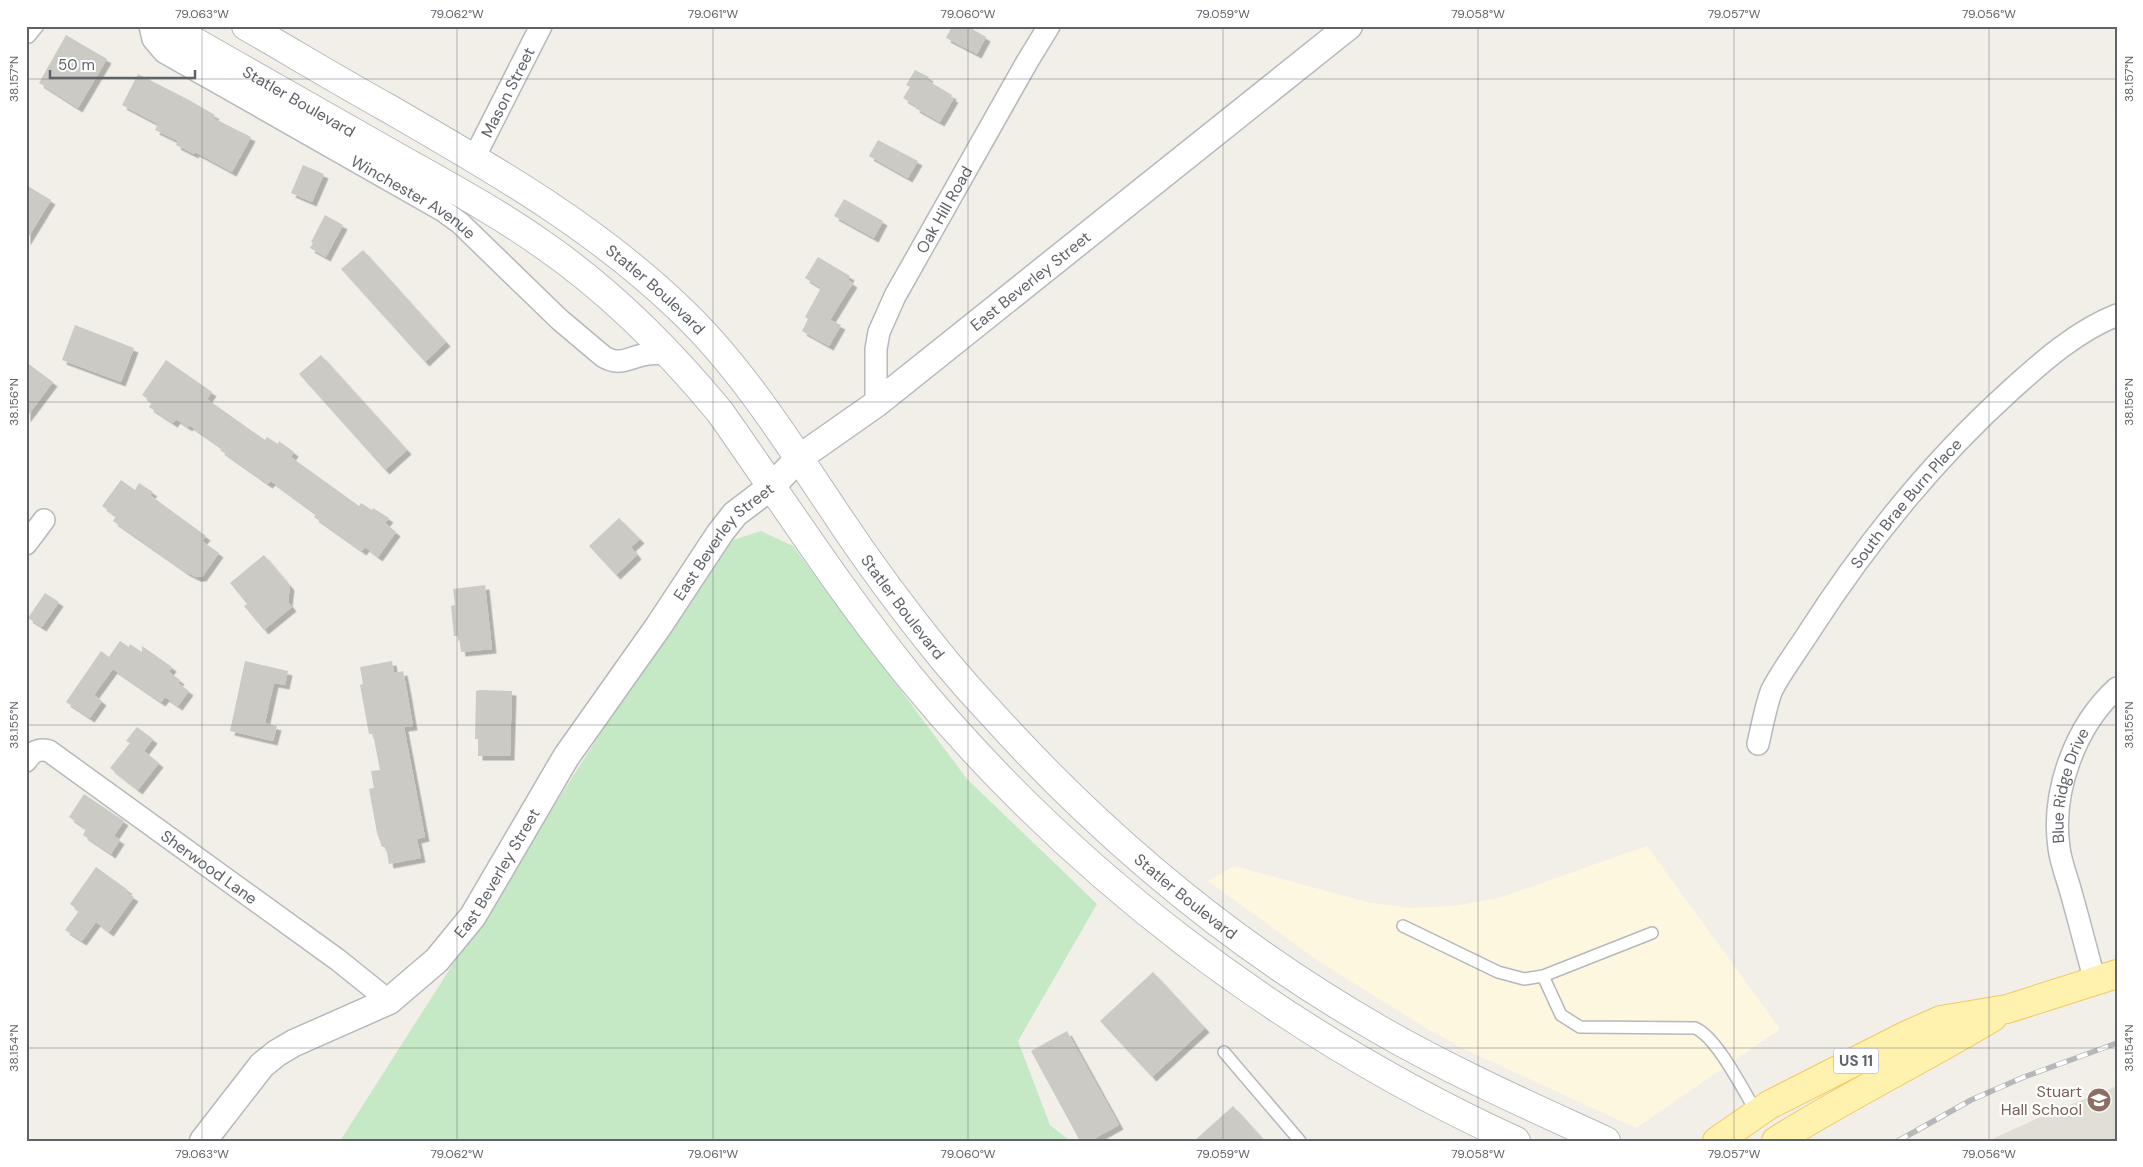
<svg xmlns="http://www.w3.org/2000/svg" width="2143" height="1167" viewBox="0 0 2143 1167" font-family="'DM Sans',sans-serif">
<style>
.commercial{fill:#fef7e0}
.education{fill:#e1ded6}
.green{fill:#c5e8c5}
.building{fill:#cccac5;filter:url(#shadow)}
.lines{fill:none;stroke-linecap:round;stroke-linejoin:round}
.service-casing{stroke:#b5b8bc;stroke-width:14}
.minor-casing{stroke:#b5b8bc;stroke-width:24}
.tertiary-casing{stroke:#b5b8bc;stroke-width:29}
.secondary-casing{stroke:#b6babf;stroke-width:30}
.primary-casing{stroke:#f2c960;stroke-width:30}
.service{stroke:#fff;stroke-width:11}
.minor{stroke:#fff;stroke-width:21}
.tertiary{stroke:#fff;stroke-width:26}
.secondary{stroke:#fff;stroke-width:28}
.primary{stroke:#fff2af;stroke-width:28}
.rail-casing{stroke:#b6b7b8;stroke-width:5.5}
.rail{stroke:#fff;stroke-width:4;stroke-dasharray:11;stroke-linecap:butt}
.ticks{fill:none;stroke:#5f6368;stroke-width:1;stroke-opacity:0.45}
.labels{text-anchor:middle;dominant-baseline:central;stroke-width:4.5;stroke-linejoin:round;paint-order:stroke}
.shield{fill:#fff;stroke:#8f9295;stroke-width:1}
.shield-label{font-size:15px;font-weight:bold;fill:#5f6368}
.street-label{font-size:16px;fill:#5f6368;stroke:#fff}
.education-label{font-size:16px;fill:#785e54;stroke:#fff;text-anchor:end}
.neatline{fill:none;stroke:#5f6368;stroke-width:2}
.ticks-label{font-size:12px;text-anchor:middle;fill:#5f6368}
</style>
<defs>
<filter id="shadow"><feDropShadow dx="4.5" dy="4.5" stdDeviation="0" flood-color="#0004"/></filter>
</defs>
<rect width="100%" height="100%" fill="#f1efe8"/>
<path class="commercial" d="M1647 846 1780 1029 1636 1128 1464 1049 1426 1028 1320 962 1208 881 1234 866 1367 902 1408 908 1454 906 1499 898Z"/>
<path class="education" d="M2117 1086V1141H1988L2047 1114Z"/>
<path class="green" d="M761 531 793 546 967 779 1097 904 1018 1041 1050 1125 1070 1141H340L607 723 730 541Z"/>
<path class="building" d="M952 26H967L986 37 977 54 946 38Z
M66 35 107 59 78 108 39 83Z
M915 70 929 77 927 80 952 95 951 97 954 98 940 122 915 108 916 106 903 98 910 87 906 85Z
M138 74 189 100 215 115 213 118 251 137 232 172 195 152 194 154 176 145 178 141 155 130 158 124 122 105Z
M878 140 918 161 908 178 869 156Z
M303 165 324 174 312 202 291 193Z
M26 185 51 200 26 241Z
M844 199 883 221 874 238 834 216Z
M325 215 343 225 326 257 310 248 313 243 311 242Z
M363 250 446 342 425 362 341 269Z
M818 257 850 276 848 280 853 283 830 320 841 325 829 346 802 331 808 319 805 317 821 288 805 278Z
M75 325 134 348 121 382 62 360Z
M321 355 407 450 385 470 299 374Z
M166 360 212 392 207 399 265 440 267 437 278 444 279 441 294 452 291 457 359 506 361 503 372 510 373 508 389 518 385 523 396 532 378 557 365 547 362 551 314 517 316 514 271 481 268 484 220 450 222 448 189 425 188 427 176 419 173 423 149 407 152 402 142 395Z
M26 362 53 382 26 418Z
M121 480 135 490 139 483 153 492 150 495 206 536 202 541 219 553 202 577H196L186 572 113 521 116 516 102 506Z
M619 518 640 539 631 547 637 555 616 575 589 546Z
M264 555 290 586 288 602 292 607 264 630 244 606 247 604 230 583Z
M485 585 492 649 461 652 459 636H454L451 606 455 605 453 589Z
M45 593 59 602 42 627 28 618Z
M120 641 129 647 130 644 142 652V646L172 667 169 672 180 680 178 683 189 691 178 706 165 697 161 702 113 669 94 695 102 701 90 718 66 702 101 651 109 657Z
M245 661 288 671 285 685 274 683 265 723 277 726 273 741 230 731Z
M392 661 394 673 403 671 407 691 413 726 404 727 425 837 417 839 421 858 389 864 386 847H382L377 833 369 789 374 788 371 771 380 770 373 734H369L360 685 363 684 360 667Z
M480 690 512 691 510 756H478V739H475L476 691Z
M137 727 153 739 144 751 159 763 138 790 110 768 130 743 126 741Z
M84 794 124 821 114 836 120 840 111 854 83 835 86 829 69 817Z
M96 867 128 890 126 892 134 897 109 932 96 922 82 941 65 930 79 911 70 904Z
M1153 972 1205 1028 1152 1077 1100 1021Z
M1067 1031 1119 1125 1090 1141H1080L1031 1051Z
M1233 1106 1265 1141H1194Z"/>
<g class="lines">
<defs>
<path id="service" d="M26 37H29L38 26
M1403 926 1498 972 1524 979 1543 976
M1652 933 1543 976 1561 1015 1580 1027 1695 1028C1717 1037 1744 1092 1757 1113
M1224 1052 1300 1141"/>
<g id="minor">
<path id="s1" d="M150 26 153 39 164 52 442 210 460 223 560 320 604 357C621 367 631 356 648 354 655 353 662 354 669 354"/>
<path id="s2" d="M474 158 541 26"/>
<path id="s3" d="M876 404V349L879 332 895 296 1027 62 1049 26"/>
<path d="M26 544 44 520"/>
<path id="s4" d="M1758 744C1762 727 1765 709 1771 692 1778 676 1799 648 1809 632 1867 542 1933 460 2012 389 2044 360 2077 331 2117 315"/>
<path id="s5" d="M26 761C32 752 38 748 49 751L338 960 389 1001"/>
<path id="s6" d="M2095 981C2087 953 2080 924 2072 896 2068 880 2061 864 2059 848 2051 792 2075 726 2117 688"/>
</g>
<g id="tertiary">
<path id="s7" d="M203 1141 262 1065 277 1053 294 1043 389 1001 437 960 473 916 566 757 658 627 720 533 735 514 772 486 799 458 876 404 1349 26"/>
</g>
<g id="secondary">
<path id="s8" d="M167 26C241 68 316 111 390 153 441 182 494 210 542 244 609 290 668 349 720 412 782 500 841 592 909 676 1072 875 1283 1034 1516 1141"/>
<path id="s9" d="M246 26C293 53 339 81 386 107 490 167 594 226 681 310 740 366 788 442 833 509 867 561 905 612 945 661 960 679 976 697 992 714 1104 838 1235 947 1380 1030 1453 1072 1530 1106 1606 1141"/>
</g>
<path id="primary" d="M1717 1141 1769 1105 1907 1035 1941 1020 2007 1009 2117 974
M1776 1141C1847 1096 1922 1060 1993 1017"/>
</defs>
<use href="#service" class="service-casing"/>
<use href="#minor" class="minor-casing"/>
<use href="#tertiary" class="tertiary-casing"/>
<use href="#secondary" class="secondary-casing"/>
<use href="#primary" class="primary-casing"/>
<use href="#service" class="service"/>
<use href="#minor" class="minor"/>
<use href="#tertiary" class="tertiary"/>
<use href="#secondary" class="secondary"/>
<use href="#primary" class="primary"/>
<defs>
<path id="rail" d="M1898 1141 1971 1100 2024 1077 2117 1043"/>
</defs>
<use href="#rail" class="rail-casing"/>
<use href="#rail" class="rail"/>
</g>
<path class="ticks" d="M202 26V1141M457 26V1141M713 26V1141M968 26V1141M1223 26V1141M1478 26V1141M1734 26V1141M1989 26V1141M26 79H2117M26 402H2117M26 725H2117M26 1048H2117"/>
<defs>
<symbol id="school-disc" viewBox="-11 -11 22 22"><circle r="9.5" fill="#8d6e63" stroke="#fff"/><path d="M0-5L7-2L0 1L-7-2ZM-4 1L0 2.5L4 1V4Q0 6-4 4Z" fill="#fff"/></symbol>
</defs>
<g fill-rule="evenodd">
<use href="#school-disc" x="2085" y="1086" width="28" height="28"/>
</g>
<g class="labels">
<rect class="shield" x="1833.5" y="1048.5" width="45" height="25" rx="4"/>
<g class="shield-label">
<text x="1856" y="1061">US 11</text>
</g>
<g class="street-label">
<text stroke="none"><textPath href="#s2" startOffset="74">Mason Street</textPath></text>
<text stroke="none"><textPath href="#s8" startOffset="152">Statler Boulevard</textPath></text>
<text stroke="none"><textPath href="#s1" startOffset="319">Winchester Avenue</textPath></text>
<text stroke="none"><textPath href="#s3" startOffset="211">Oak Hill Road</textPath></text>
<text stroke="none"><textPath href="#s7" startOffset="1216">East Beverley Street</textPath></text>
<text stroke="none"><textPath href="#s9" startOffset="488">Statler Boulevard</textPath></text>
<text stroke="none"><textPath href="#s4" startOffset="286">South Brae Burn Place</textPath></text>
<text stroke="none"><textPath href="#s7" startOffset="811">East Beverley Street</textPath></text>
<text stroke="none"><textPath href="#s9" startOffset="892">Statler Boulevard</textPath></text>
<text stroke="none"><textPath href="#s6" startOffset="202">Blue Ridge Drive</textPath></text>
<text stroke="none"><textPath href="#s5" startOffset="225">Sherwood Lane</textPath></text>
<text stroke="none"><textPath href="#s7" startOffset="408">East Beverley Street</textPath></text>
<text stroke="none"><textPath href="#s9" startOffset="1298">Statler Boulevard</textPath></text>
</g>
<g class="education-label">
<text x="2082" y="1091">Stuart<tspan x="2082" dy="18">Hall School</tspan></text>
</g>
</g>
<rect width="2143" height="1167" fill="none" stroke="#ffffff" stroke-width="55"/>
<path d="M50 70v8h145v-8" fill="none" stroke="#5f6368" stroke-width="2.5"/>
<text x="58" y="70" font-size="15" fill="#5f6368" stroke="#ffffff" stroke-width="4" paint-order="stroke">50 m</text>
<rect x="28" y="28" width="2088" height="1112" class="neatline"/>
<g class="ticks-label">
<text x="202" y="18">79.063°W</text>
<text x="457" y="18">79.062°W</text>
<text x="713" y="18">79.061°W</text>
<text x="968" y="18">79.060°W</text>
<text x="1223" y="18">79.059°W</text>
<text x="1478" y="18">79.058°W</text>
<text x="1734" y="18">79.057°W</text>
<text x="1989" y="18">79.056°W</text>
<text transform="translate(14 79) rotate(-90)" y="4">38.157°N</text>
<text transform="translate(2129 79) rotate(-90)" y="4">38.157°N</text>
<text transform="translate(14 402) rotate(-90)" y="4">38.156°N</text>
<text transform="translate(2129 402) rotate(-90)" y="4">38.156°N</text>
<text transform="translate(14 725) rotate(-90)" y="4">38.155°N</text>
<text transform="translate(2129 725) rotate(-90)" y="4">38.155°N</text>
<text transform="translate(14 1048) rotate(-90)" y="4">38.154°N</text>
<text transform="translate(2129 1048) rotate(-90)" y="4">38.154°N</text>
<text x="202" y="1158">79.063°W</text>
<text x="457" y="1158">79.062°W</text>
<text x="713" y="1158">79.061°W</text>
<text x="968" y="1158">79.060°W</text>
<text x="1223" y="1158">79.059°W</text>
<text x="1478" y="1158">79.058°W</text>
<text x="1734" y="1158">79.057°W</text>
<text x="1989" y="1158">79.056°W</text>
</g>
</svg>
